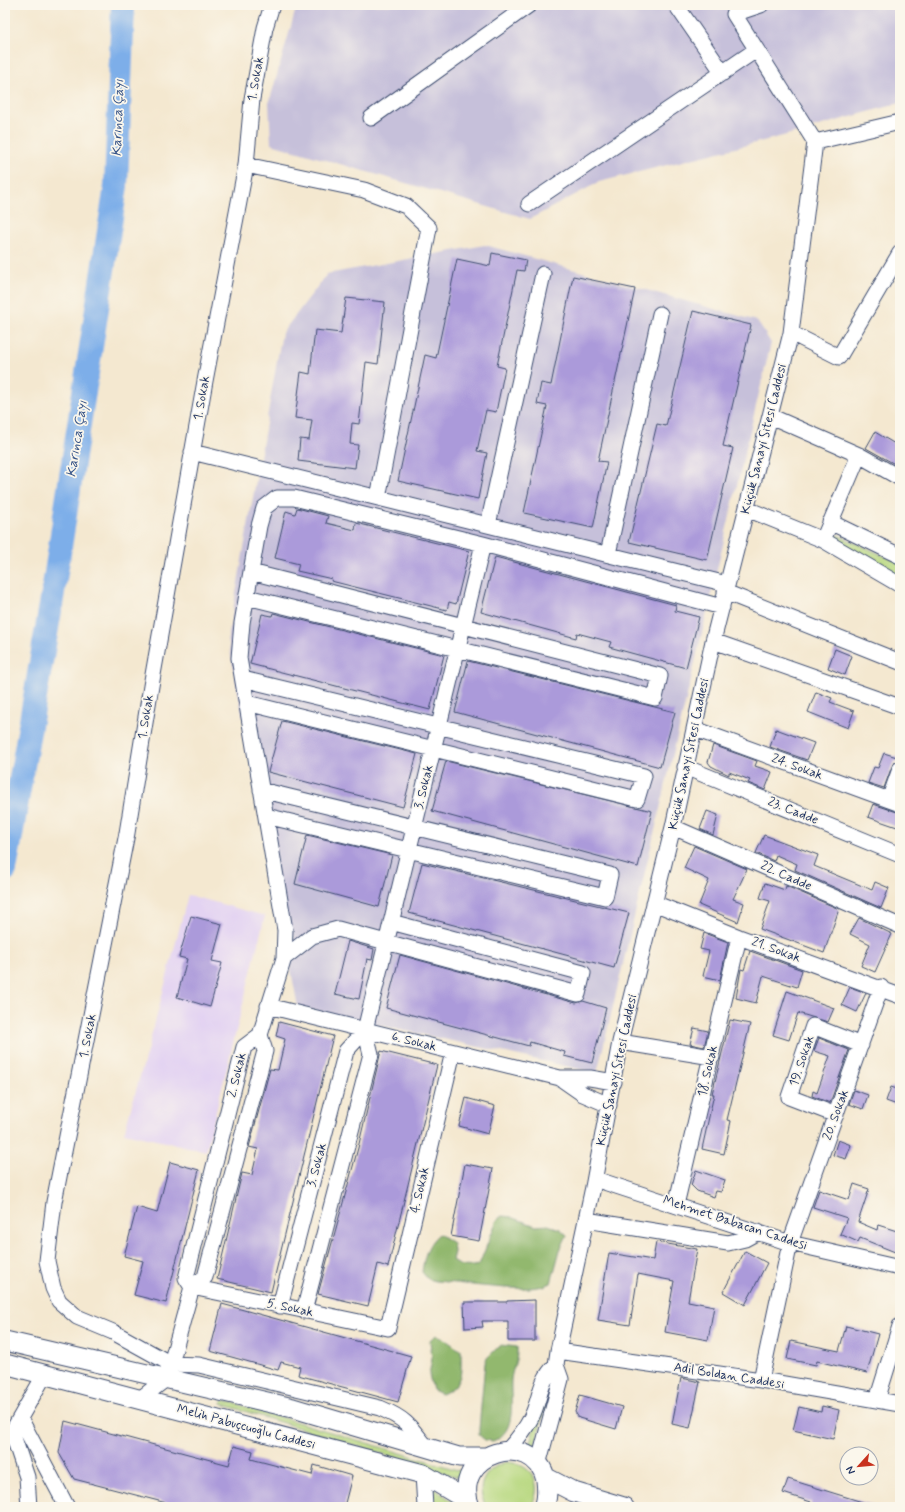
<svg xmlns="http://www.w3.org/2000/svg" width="905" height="1512" viewBox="0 0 905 1512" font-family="Mynerve,sans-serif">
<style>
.built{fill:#e3d3f2}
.industrial{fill:#c6c0da}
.green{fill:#b8d880;stroke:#6a846f}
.forest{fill:#92b86e;stroke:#567466}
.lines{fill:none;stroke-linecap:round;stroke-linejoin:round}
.river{stroke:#7daee9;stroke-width:24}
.building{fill:#ab9ada}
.minor-casing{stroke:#3c4b6f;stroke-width:17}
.major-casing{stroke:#3c4b6f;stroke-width:21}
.minor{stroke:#fff;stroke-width:15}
.major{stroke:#fff;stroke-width:19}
.labels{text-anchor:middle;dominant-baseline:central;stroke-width:3.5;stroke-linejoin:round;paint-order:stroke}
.street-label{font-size:13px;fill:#1b2f5e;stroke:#fbf7ec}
.water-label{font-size:14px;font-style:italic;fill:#385588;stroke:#fbf7ec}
</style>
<rect width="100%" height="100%" fill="#fbf7ec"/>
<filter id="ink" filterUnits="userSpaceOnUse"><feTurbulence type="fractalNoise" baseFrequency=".025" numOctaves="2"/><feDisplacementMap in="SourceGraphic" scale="8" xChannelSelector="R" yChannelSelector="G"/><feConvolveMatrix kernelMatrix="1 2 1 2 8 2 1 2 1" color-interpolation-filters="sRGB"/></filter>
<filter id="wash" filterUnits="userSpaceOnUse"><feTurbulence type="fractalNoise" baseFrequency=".012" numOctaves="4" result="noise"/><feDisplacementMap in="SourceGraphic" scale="16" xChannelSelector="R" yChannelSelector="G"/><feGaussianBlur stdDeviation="0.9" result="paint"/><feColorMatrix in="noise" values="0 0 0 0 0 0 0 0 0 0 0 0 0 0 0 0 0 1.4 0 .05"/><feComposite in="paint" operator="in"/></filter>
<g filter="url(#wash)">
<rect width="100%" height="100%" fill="#f4e8d0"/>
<path class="built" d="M188 895 265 916 206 1151 124 1133 155 1023Z"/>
<path class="industrial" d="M297 5H900V103L783 136 599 182 530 219 271 144 269 103Z
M485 245 757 321 771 343 597 1073 298 1007 228 639 282 333 327 274Z"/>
<path class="green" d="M833 533 900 563V577L830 537Z
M550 1375 553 1376 534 1450 528 1449Z
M223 1400 464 1472 461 1478 222 1404Z
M507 1462C532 1464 544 1484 531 1507H487C473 1487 486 1467 507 1462Z
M433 1488 461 1507H435Z"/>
<path class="forest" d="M502 1216 511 1217 536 1226 548 1225 560 1229 567 1235 560 1250 551 1283C530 1295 463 1283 436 1281L428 1279 422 1272C424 1257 427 1244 439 1234L453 1243 454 1252 452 1260C461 1268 468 1267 479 1265L497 1220Z
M436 1335C446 1337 451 1346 461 1350 461 1371 464 1385 442 1394L433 1390 429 1375 432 1359 430 1341Z
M500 1345 517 1347C518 1361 512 1368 511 1380 510 1401 518 1431 493 1441L485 1440 479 1435V1429L485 1363 487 1358Z"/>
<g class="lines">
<path class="river" d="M5 870 51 605 116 186 123 5"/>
</g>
<g id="blocks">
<path class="building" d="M492 253 526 260 524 271 517 270 497 366 505 368 496 412 486 410 477 451 487 453 478 499 398 481 425 355 436 358 457 259 490 266Z
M573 276 635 289 598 461 607 462 593 528 524 513 547 406 537 404 541 383 551 385Z
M346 298 385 302 378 364 366 362 359 424 352 423 350 444 358 445 355 468 298 461 300 439 309 440 312 420 295 418 301 372 310 374 315 330 341 333Z
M693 311 751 325 723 446 733 448 707 560 629 542 657 424 666 426Z
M875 432 900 447V467L866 448Z
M297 508 328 516 326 523 355 530 356 523 469 551 456 604 449 602 447 610 331 581 332 579 297 571 299 564 275 558 286 511 295 514Z
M495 557 676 605 675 611 699 617 686 668 609 647 611 642 577 633 576 638 481 612Z
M273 613 444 655 430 710 250 664 262 614 272 616Z
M835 649 852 656 845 675 828 668Z
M468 661 675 712 660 767 455 712Z
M816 692 832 698 830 702 854 711 848 728 808 712Z
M282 721 417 754 403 807 268 772Z
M776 729 814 743 807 760 770 747Z
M713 745 757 761 755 766 772 772 765 790 748 783 750 780 729 772V775L711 766 708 762Z
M884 753 900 758V760L894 762 892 766 884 788 868 783 874 767 878 768Z
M446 761 652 811 638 867 432 811Z
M873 804 900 813V828L868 817Z
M707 811 718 815 713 835 700 829Z
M307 835 392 855 379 907 295 884Z
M764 835 818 855 814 866 872 890 875 882 889 888 881 908 795 870 797 864 776 855 774 861 756 853Z
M694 846 747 869 733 899 744 903 738 922 699 905 709 880 684 868Z
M422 863 629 913 614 968 409 913Z
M765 883 785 890 786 886 839 909 824 953 760 929 770 901 760 898Z
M191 916 222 924 212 961 222 963 210 1007 177 997 187 959 179 957Z
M859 918 892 934 875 972 861 966 870 944 850 934Z
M704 933 728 942 720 980 703 976 709 951 700 949Z
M348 941 374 949 372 960 367 959 359 999 335 994Z
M750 951 802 970 797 987 763 976 756 1003 736 998 741 969 744 970Z
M400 955 576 1003 583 1001 606 1008 592 1063 564 1056 565 1052 530 1042 529 1046 386 1008Z
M850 987 866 993 857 1012 842 1005Z
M787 991 834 1008 828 1022 798 1013 789 1040 773 1035Z
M730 1020 750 1024 727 1120 731 1121 724 1154 702 1149 714 1094H712Z
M279 1022 333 1036 271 1292 217 1279 242 1173 252 1175 258 1149 249 1147 270 1069 278 1070 285 1039 276 1036Z
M694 1028 708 1031 704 1047 690 1044Z
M819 1038 849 1050 830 1103 812 1096 813 1091 817 1093 830 1056 814 1051Z
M381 1051 437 1065 388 1267 378 1264 368 1306 318 1294 358 1148Z
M891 1087 900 1090V1106L886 1101Z
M854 1090 868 1095 863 1109 849 1104Z
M466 1098 495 1106 488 1134 459 1126Z
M838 1140 851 1145 846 1159 833 1155Z
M170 1162 199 1170 166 1303 134 1295 143 1261 124 1256 137 1207 157 1213Z
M465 1164 493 1169 479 1241 451 1236Z
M696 1170 725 1180 721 1192 716 1191 714 1197 697 1191 691 1185Z
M854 1184 869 1189 858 1222 877 1230 878 1225 900 1232V1254L860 1238 858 1242 840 1234 847 1218 813 1207 819 1190 849 1200Z
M656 1242 697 1249 688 1301 714 1306 708 1340 665 1332 674 1281 638 1274 630 1325 598 1320 609 1253 653 1260Z
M745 1251 767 1263 745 1305 723 1292Z
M535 1300V1341H508V1321H482L483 1327 465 1328 464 1302H507V1301Z
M222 1304 411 1356 398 1402 298 1375 300 1367 281 1362 278 1370 210 1351Z
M846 1326 878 1334 867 1373 817 1361 816 1365 787 1359 791 1341 839 1351Z
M681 1378 700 1382 690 1428 672 1424Z
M580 1395 622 1407 616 1429 579 1418 575 1412Z
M822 1406 839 1410 833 1439 793 1430 799 1407 821 1412Z
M65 1421 229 1465 234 1446 253 1451 251 1459 312 1475 314 1465 352 1476 344 1507H182L74 1479 59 1453Z
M788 1479 872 1505V1507H810L811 1502 783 1493Z"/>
</g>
</g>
<g filter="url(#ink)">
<use href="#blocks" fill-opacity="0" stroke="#3c4b6f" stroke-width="1"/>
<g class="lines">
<defs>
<path id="minor" d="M272 5 265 28 252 99 246 165 205 381 151 686 127 833 54 1202 47 1261 53 1288 59 1301 77 1317 113 1332 171 1364 199 1365 380 1408C406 1419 410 1426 427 1448
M676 5 723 73
M761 5 734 14 815 142
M371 118 529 5
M815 142 900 122
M246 165 364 190 406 206 429 228 378 498
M529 204 756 50
M791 333 839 357 900 253
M770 416 859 455 900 478
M192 452 727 584
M747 509 823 540 900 585
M830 522 900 556
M488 525 543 274
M823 540 859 455
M608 554 660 314
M725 592 900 662
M247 597 655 698 660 676 251 572
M713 641 900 707
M243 679 644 776 637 799 247 703
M695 729 900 804
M685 767 900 855
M261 790 610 875 605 897 266 816
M889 800 900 769
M673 827 900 926
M654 903 739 937 900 996
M284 958 312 936 338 929 578 994 583 973 391 922
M268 1006 560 1078
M260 1035 284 958 285 930 239 658 242 623 259 526 264 508 277 498H294L483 544 722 607
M620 1042 712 1057
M609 1105 583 1094 560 1078H590L614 1082
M836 1115 789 1097 813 1026 861 1045
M595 1179 790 1243 900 1268
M676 1205 739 937
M586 1220 728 1243 745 1239 758 1232
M192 1287 388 1328 453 1052
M192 1287 186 1278 244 1047 260 1035
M280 1306 346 1051 365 1030
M304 1311 371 1054 365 1030 483 544
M558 1351 761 1380 900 1404
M761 1380 790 1243 881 987
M140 1399 167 1378 192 1287 205 1277 265 1051 260 1035
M877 1400 900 1326
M20 1418 67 1507
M507 1451C516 1441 525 1430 531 1418 541 1399 538 1382 556 1365
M538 1465 561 1379 556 1365 558 1351 593 1187 620 1042 673 827 713 641 791 333 815 142
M423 1474 425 1507
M29 1507 27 1477 12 1432 45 1374"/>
<path id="major" d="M5 1341 293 1408 459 1457H485
M5 1364 423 1474 468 1501
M545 1477 574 1492 624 1507
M470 1507C449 1452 534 1428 546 1480 547 1489 548 1498 544 1507"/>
</defs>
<use href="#minor" class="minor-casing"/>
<use href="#major" class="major-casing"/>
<use href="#minor" class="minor"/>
<use href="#major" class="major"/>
</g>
</g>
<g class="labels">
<g class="street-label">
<text transform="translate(256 79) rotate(-80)">1. Sokak</text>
<text transform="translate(202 398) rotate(-80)">1. Sokak</text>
<text transform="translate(764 439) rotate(-76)">Küçük Sanayi Sitesi Caddesi</text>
<text transform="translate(146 717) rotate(-81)">1. Sokak</text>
<text transform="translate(689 754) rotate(-78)">Küçük Sanayi Sitesi Caddesi</text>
<text transform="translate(797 767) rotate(20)">24. Sokak</text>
<text transform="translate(424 787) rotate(-76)">3. Sokak</text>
<text transform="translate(793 811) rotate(22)">23. Cadde</text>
<text transform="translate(786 876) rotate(24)">22. Cadde</text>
<text transform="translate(776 950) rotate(20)">21. Sokak</text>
<text transform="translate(88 1036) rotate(-79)">1. Sokak</text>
<text transform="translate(414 1042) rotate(14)">6. Sokak</text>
<text transform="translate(802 1061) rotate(-71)">19. Sokak</text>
<text transform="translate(617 1070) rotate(-78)">Küçük Sanayi Sitesi Caddesi</text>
<text transform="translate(708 1071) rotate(-77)">18. Sokak</text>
<text transform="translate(237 1075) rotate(-76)">2. Sokak</text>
<text transform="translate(836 1115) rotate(-70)">20. Sokak</text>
<text transform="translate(317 1165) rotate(-75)">3. Sokak</text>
<text transform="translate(420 1190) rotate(-77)">4. Sokak</text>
<text transform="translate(735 1223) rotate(18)">Mehmet Babacan Caddesi</text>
<text transform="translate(290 1308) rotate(12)">5. Sokak</text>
<text transform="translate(729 1376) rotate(9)">Adil Boldan Caddesi</text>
<text transform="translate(246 1427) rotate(15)">Melih Pabuçcuoğlu Caddesi</text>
</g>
<g class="water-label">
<text transform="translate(118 118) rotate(-88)">Karınca Çayı</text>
<text transform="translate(77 439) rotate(-81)">Karınca Çayı</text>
</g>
</g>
<rect width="905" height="1512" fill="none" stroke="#fbf7ec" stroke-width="20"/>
<g transform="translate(859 1466) rotate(243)"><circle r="19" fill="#fbf7ec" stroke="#a1a7b3"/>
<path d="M0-3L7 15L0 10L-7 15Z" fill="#c8321e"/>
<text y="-6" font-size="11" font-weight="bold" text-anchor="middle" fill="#1b2f5e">N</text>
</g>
</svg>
